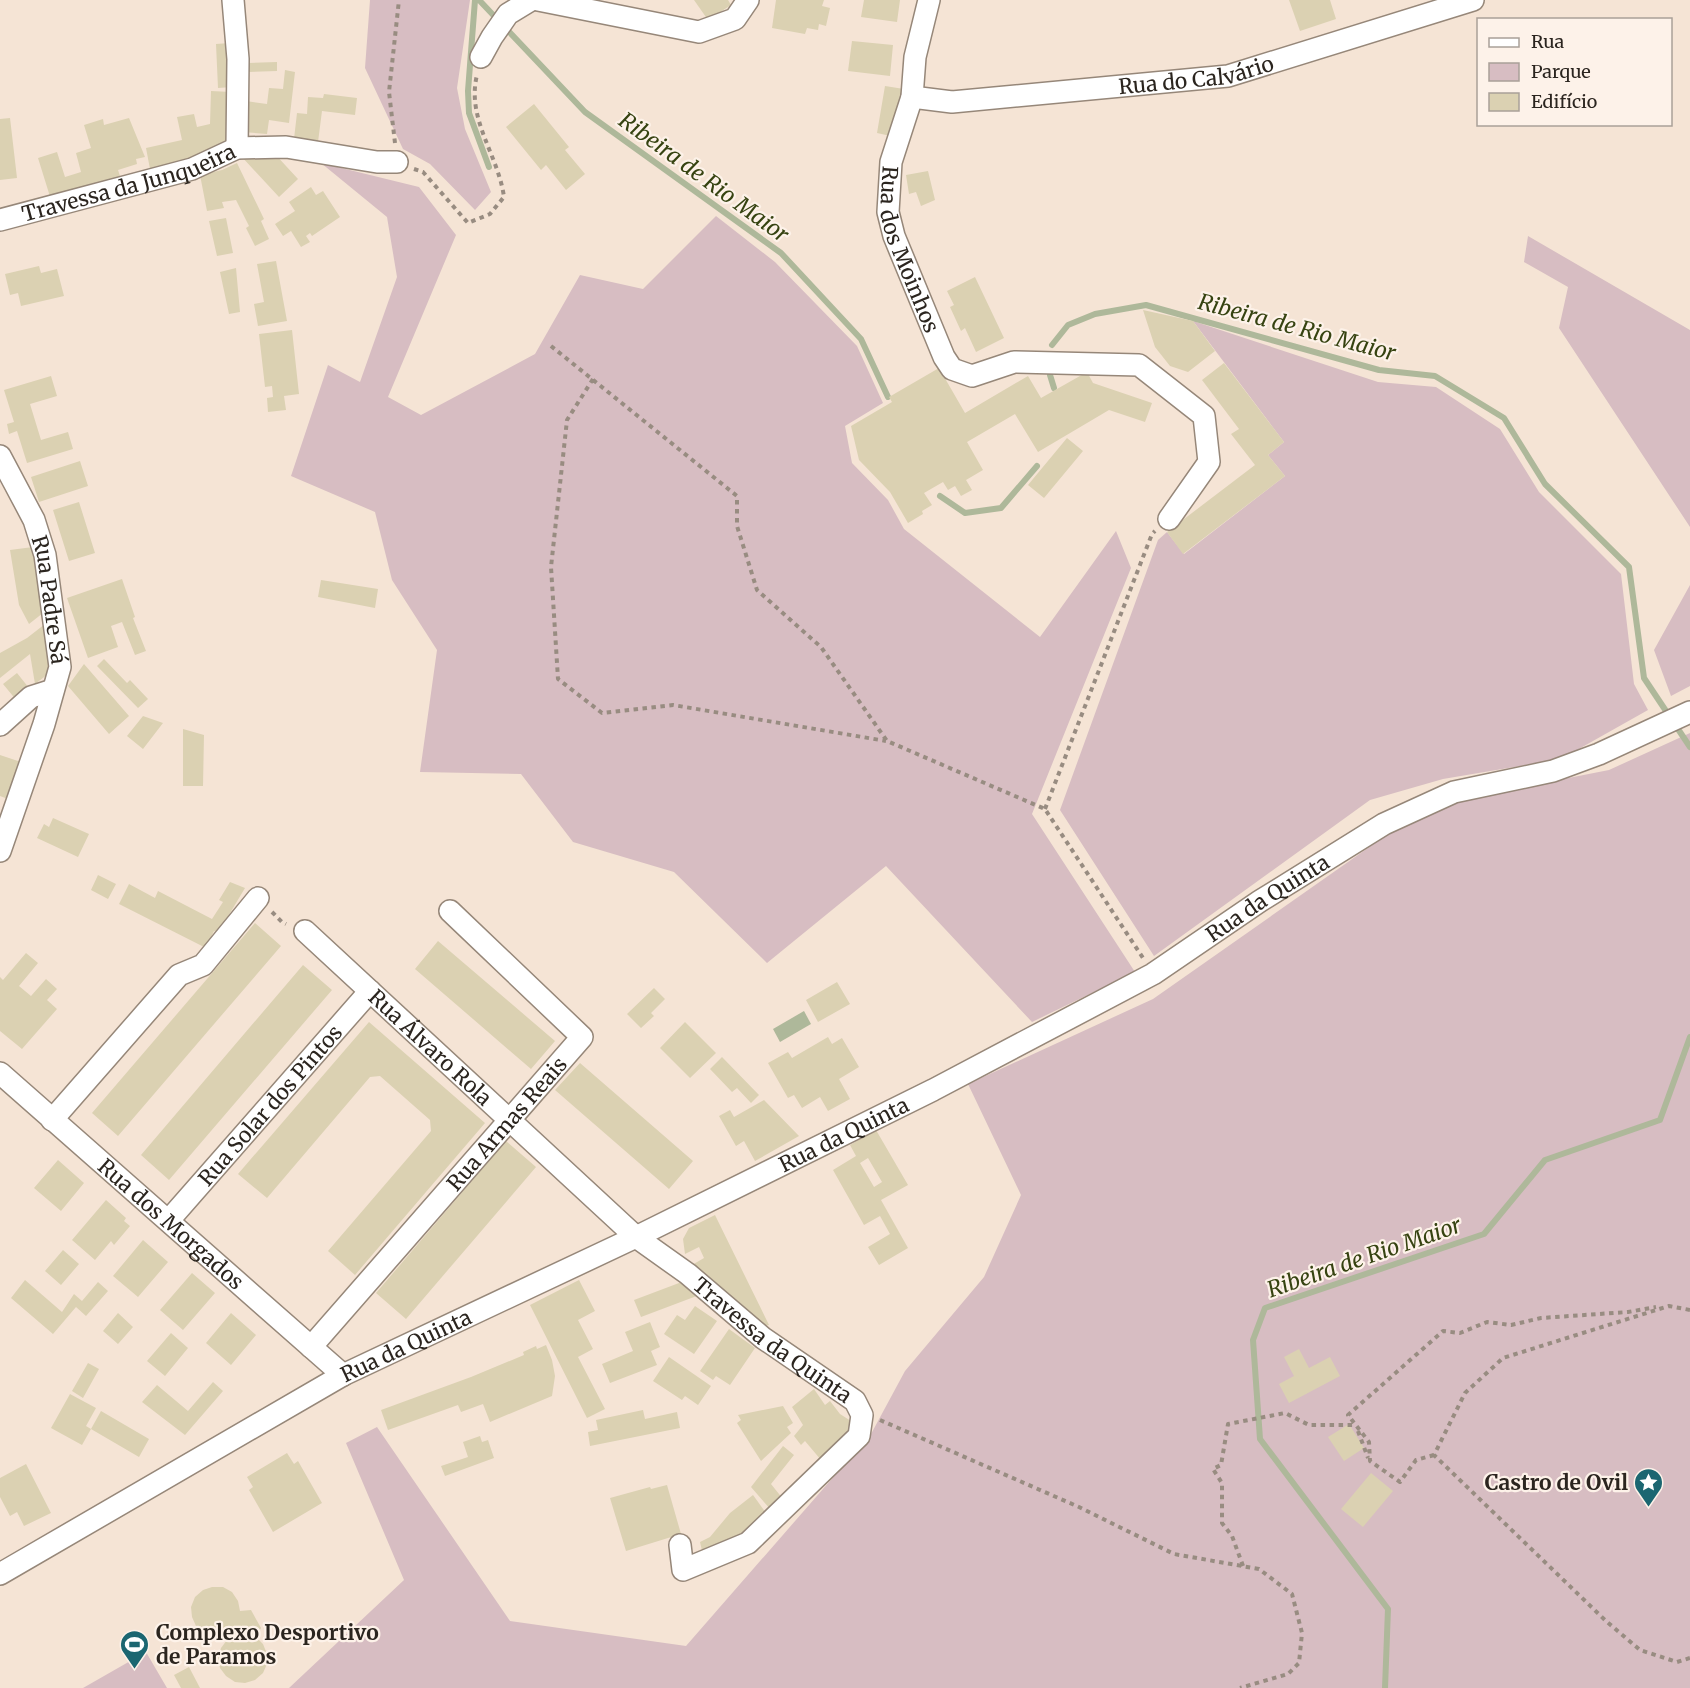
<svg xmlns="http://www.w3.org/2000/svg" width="1690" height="1688" viewBox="0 0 1690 1688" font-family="Merriweather,serif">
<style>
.green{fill:#d7bdc2}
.water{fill:#aeb89a}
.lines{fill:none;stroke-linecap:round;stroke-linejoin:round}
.stream{stroke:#aeb89a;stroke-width:6}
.building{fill:#dbd1b2;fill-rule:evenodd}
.minor-casing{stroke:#968779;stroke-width:24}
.path{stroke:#988c81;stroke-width:4;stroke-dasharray:4.5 4.5;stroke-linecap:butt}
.minor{stroke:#fff;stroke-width:21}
.labels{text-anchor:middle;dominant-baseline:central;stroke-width:4.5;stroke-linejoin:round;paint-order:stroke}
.street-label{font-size:21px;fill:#2b251f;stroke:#fdf2e9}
.poi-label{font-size:21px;font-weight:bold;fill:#2b251f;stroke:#fdf2e9;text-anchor:end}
.water-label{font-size:22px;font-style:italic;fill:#364311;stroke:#fdf2e9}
</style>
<rect width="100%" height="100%" fill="#f5e4d5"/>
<path class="green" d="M370 0H470L457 88 465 129 491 192 475 210 430 164 403 149 365 68Z
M321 163 419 187 456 235 388 397 421 415 535 354 580 275 643 289 716 216 775 262 857 346 883 403 845 426 852 463 888 500 904 529 1040 637 1116 531 1131 568 1032 814 1135 972 1032 1022 886 866 767 963 674 872 573 842 521 774 420 772 437 650 392 580 375 512 291 476 328 365 360 382 397 277 387 217Z
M1528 236 1690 330V527L1559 328 1568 287 1524 262Z
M1193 321 1378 382 1436 387 1500 429 1539 492 1621 574 1634 684 1648 710 1561 759 1443 779 1370 800 1154 956 1060 810 1158 540 1167 532 1184 554 1285 476 1268 455 1284 442Z
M1690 585V686L1671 696 1654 650Z
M1690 733V1688H289L404 1580 346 1443 377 1427 510 1621 686 1646 871 1434 905 1371 984 1277 1021 1195 968 1084 1153 999 1385 836 1462 799 1609 770Z
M146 1652 167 1688H83Z"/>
<path class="water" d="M804 1011 811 1024 780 1042 773 1029Z"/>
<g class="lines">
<path class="stream" d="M475 0 468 91 469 113 489 167
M479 0 585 112 781 253 861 339 888 397
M1052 345 1068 325 1095 314 1146 305 1379 370 1435 376 1504 418 1545 484 1629 567 1644 678 1690 747
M1050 375 1054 388
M940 496 965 513 1001 508 1037 466
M1385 1688 1388 1609 1260 1439 1253 1340 1265 1308 1484 1234 1545 1160 1660 1120 1690 1037"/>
</g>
<path class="building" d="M694 0H728L731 5 708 20Z
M776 0H824L822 6 830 8 826 26 819 24 818 30 807 28 805 34 772 28Z
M864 0H900L897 22 861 17Z
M1289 0H1330L1336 19 1300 31Z
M852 41 893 45 890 76 848 71Z
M230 43 232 87 218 88 216 44Z
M277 62V71L248 72V63Z
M285 70 295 72 289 123 269 120 267 134 242 132 246 101 267 104 269 88 283 89Z
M885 86 904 89 895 137 877 133Z
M211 91 231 92V141L204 157 150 169 146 148 182 140 177 117 194 114 197 127 210 124Z
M324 94 357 98 355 115 322 111 318 142 294 139 297 113 307 114 308 97 323 98Z
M534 104 569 147 565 150 585 174 566 190 546 165 541 170 506 127Z
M10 118 17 178 0 180V119Z
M129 118 145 157 136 159 137 164 118 170 122 182 52 203 38 158 57 152 65 177 81 172 76 153 91 148 84 125 103 119 104 125Z
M274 153 298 179 279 197 241 156Z
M237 163 264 219 261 221 269 239 255 246 246 228 249 226 236 200 222 202 224 208 207 211 200 175 222 170Z
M928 171 935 200 921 206 916 192 909 194 906 175Z
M311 187 316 195 323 191 340 217 312 236 310 233 306 236 310 242 301 247 291 231 283 236 275 224 295 211 289 202Z
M226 218 233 253 217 256 209 221Z
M276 261 287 321 258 326 254 304 264 302 257 264Z
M39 266 41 273 57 269 64 296 21 306 18 293 10 295 5 274Z
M236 268 240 312 229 314 220 272Z
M975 277 1004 338 976 352 965 328 961 331 950 307 954 305 947 291Z
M1143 310 1193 321 1215 351 1188 372 1170 366 1155 347Z
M292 330 299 394 284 396 286 410 268 412 267 398 273 397 272 386 265 387 259 334Z
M1224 363 1284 442 1268 455 1285 476 1183 554 1167 532 1255 465 1231 434 1239 429 1202 380Z
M939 368 965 413 1028 376 1041 398 1087 372 1093 383 1152 403 1145 422 1109 410 1038 452 1015 414 967 442 983 470 966 480 972 490 961 496 955 486 948 490 943 482 924 493 932 505 922 511 923 514 908 523 890 492 859 460 851 426 892 402 889 397Z
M51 376 57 396 30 404 41 440 68 432 73 449 27 463 17 431 9 434 7 424 14 422 4 390Z
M1067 438 1083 451 1044 498 1028 485Z
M80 461 88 486 39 502 31 477Z
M79 502 95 553 69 561 53 510Z
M33 547 43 613 29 624 19 605 10 550Z
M122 579 135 617 133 618 146 651 135 655 122 622 111 626 118 647 88 658 67 598Z
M321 580 378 589 375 608 318 597Z
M45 624 52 671 35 684 30 654 0 678V653L27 638Z
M104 659 127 683 130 680 148 699 138 708 97 666Z
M84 664 129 716 109 734 68 686Z
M17 673 29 688 17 701 3 684Z
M143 716 163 723 143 749 127 736Z
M183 729 204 735 203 786H183Z
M0 755 21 762 8 799 0 796Z
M53 818 89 834 78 857 37 838 44 824 49 827Z
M98 875 116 884 108 899 91 890Z
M230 882 245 888 218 933 214 931 206 948 119 904 129 884 155 898 158 891 212 919 223 902 219 900Z
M255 923 281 946 118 1136 92 1113Z
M438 941 555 1041 531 1069 415 969Z
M26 953 38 963 19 986 31 996 46 979 57 989 47 1000 57 1009 22 1049 0 1031V977L3 980Z
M303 965 332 990 169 1180 141 1155Z
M837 982 850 1004 818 1022 806 1000Z
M654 988 665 999 651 1013 654 1016 641 1028 627 1014Z
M369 1022 485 1123 355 1275 328 1251 431 1131 430 1120 380 1076 370 1077 267 1198 238 1174Z
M685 1022 716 1053 690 1078 660 1048Z
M828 1037 832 1044 842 1038 859 1067 839 1079 850 1099 828 1111 820 1097 802 1108 794 1095 788 1098 768 1063 788 1052 792 1058Z
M722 1057 759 1095 751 1103 737 1088 732 1092 710 1069Z
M580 1063 693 1161 669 1189 555 1090Z
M764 1100 799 1136 755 1161 744 1141 736 1146 719 1116 730 1110 734 1117Z
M876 1130 908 1185 881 1200 908 1248 879 1265 868 1247 890 1234 880 1216 864 1225 833 1170 856 1156 850 1145ZM868 1158 882 1182 874 1187 860 1163Z
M506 1141 536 1167 406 1319 376 1293Z
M58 1160 84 1183 61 1211 34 1188Z
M106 1200 126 1218 124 1221 130 1226 114 1245 111 1241 95 1260 72 1240Z
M715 1215 769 1325 765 1326 692 1265 704 1258 699 1247 685 1254 683 1239 689 1228Z
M143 1240 168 1262 138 1297 113 1276Z
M63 1250 79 1264 61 1285 45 1271Z
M192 1273 215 1293 183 1330 160 1310Z
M25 1280 62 1312 74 1294 82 1301 98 1282 108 1291 86 1316 76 1307 53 1334 11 1298Z
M579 1280 595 1311 578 1320 593 1349 578 1357 605 1409 587 1418 530 1305Z
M687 1280 702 1294 641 1317 634 1300Z
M695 1306 717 1321 694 1354 664 1334 677 1315 685 1320Z
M118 1313 133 1327 118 1344 103 1331Z
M231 1313 256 1335 231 1365 206 1343Z
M650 1322 660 1347 651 1351 657 1365 610 1383 602 1364 633 1351 625 1332Z
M729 1329 755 1348 730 1385 716 1376 713 1380 700 1371Z
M171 1333 188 1348 165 1376 147 1361Z
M546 1345 552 1360 555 1376 552 1396 490 1422 483 1404 461 1412 458 1405 388 1430 381 1410 471 1377 524 1355 523 1352 536 1346 537 1349Z
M1299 1349 1309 1368 1330 1357 1340 1376 1289 1403 1279 1384 1294 1376 1284 1357Z
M669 1357 711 1386 698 1405 685 1396 682 1400 653 1381Z
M88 1363 99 1369 83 1398 72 1391Z
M213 1382 223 1391 185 1435 142 1402 157 1385 188 1411Z
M814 1389 825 1405 830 1401 840 1414 854 1423 821 1460 805 1441 801 1445 794 1436 803 1425 792 1407Z
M70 1394 96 1408 86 1426 91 1429 82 1445 51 1428Z
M783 1406 793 1423 787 1427 791 1433 761 1461 737 1423 741 1420 738 1415Z
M643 1410 645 1419 677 1412 680 1428 590 1446 588 1432 598 1430 596 1420Z
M101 1411 149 1439 139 1457 91 1429Z
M1349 1424 1364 1448 1344 1461 1328 1437Z
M480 1436 482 1442 488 1440 494 1458 445 1476 441 1466 468 1457 463 1442Z
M783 1446 794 1455 771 1484 783 1499 771 1510 751 1487Z
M287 1453 294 1464 298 1461 322 1503 273 1532 249 1490 253 1487 247 1477Z
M26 1464 51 1513 24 1526 17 1512 10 1516 0 1497V1478Z
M1371 1473 1393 1491 1363 1527 1341 1509Z
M667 1485 681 1534 626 1551 610 1498 650 1487 651 1489Z
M753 1495 766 1513 744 1531 746 1537 703 1555 700 1542 710 1537 730 1513Z
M212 1587H223L232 1592 238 1601 240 1611 251 1610 261 1628 256 1637 263 1644 267 1654V1664L263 1673 255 1680 245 1683 235 1682 226 1676 220 1668 218 1658 221 1648 227 1640 236 1635 233 1629 224 1635 214 1636 204 1633 196 1626 192 1617 191 1607 195 1597 203 1590Z
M189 1667 200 1688H181L174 1675Z"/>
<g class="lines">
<defs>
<g id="minor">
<path d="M233 0 238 59 237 148"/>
<path d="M538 0 699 32 735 19 748 0"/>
<path id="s1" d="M929 0 915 57 912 97 891 162 888 212 894 236 944 357 952 369 972 376 1014 362 1139 365 1204 416 1209 462 1169 519"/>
<path d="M481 57 492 37 508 14 531 0"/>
<path id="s2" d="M912 97 952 102 1228 76 1473 0"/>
<path id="s3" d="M0 220 192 169 237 148 286 147 377 162H397"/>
<path id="s4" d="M0 456 34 520 45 555 60 667 44 724 0 851"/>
<path d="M0 725 31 697 53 690"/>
<path id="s5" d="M305 931 636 1237 688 1274 763 1338 855 1401 862 1415 859 1436 748 1543 683 1570 680 1545"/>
<path id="s6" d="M0 1073 343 1375"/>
<path d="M52 1120 179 975 203 965 258 898"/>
<path id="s7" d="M169 1220 370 991"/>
<path id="s8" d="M311 1347 582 1037 450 911"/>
<path id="s9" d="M0 1574 343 1375 636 1237 933 1090 1153 974 1260 901 1384 824 1454 792 1553 771 1599 754 1690 712"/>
</g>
</defs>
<use href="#minor" class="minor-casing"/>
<path class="path" d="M395 143 389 92 399 0
M414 169 423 172 468 223 490 214 504 197C498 154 466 119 477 75
M551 346 737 496V526L757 590 821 647 887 741 1045 809 1143 958
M593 379 567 420 551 567 558 679 602 713 673 705 886 741
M1045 809 1152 534 1155 531
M272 912 282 922 286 924
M1690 1310 1669 1306 1503 1358 1465 1393 1434 1455 1606 1621 1640 1650 1677 1662 1690 1658
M880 1420 1079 1507 1174 1554 1259 1569 1292 1594 1302 1633 1299 1663 1288 1674 1240 1688
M1358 1431 1368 1458
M1434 1455 1416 1460 1400 1482 1370 1461 1369 1442 1348 1415 1443 1331 1460 1333 1487 1322 1511 1325 1541 1318 1628 1312 1656 1307
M1243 1566 1232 1536 1222 1523V1483L1213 1469 1221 1465 1228 1424 1285 1413 1309 1425H1355"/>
<use href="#minor" class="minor"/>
</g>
<defs>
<symbol id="sight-pin" viewBox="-11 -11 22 30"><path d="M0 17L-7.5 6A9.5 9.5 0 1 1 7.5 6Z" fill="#1b6671" stroke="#fdf2e9"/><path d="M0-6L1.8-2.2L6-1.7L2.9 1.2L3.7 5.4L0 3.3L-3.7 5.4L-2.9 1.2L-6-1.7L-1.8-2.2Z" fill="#fff"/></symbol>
<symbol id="stadium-pin" viewBox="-11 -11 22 30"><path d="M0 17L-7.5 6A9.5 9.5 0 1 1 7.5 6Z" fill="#1b6671" stroke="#fdf2e9"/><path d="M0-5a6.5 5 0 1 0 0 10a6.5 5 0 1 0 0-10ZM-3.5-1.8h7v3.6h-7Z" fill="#fff"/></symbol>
</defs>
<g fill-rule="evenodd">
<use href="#sight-pin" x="1632" y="1466" width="33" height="45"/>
<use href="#stadium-pin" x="118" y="1628" width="33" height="45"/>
</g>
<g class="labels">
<g class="street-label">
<text stroke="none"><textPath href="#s2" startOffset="286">Rua do Calvário</textPath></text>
<text stroke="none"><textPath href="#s3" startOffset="134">Travessa da Junqueira</textPath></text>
<text stroke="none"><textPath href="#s1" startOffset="258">Rua dos Moinhos</textPath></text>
<text stroke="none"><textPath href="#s4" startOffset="154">Rua Padre Sá</textPath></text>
<text stroke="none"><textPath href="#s9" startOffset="1438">Rua da Quinta</textPath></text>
<text stroke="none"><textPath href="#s5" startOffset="171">Rua Álvaro Rola</textPath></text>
<text stroke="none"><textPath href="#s7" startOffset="153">Rua Solar dos Pintos</textPath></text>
<text stroke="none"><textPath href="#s8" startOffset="297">Rua Armas Reais</textPath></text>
<text stroke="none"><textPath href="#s9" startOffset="952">Rua da Quinta</textPath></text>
<text stroke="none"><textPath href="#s6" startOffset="228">Rua dos Morgados</textPath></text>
<text stroke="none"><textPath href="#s5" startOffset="622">Travessa da Quinta</textPath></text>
<text stroke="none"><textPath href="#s9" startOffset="466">Rua da Quinta</textPath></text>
</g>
<g class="poi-label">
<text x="1628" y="1482">Castro de Ovil</text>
<text x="156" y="1632" text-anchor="start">Complexo Desportivo<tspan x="156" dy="24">de Paramos</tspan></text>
</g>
<g class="water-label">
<text transform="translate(704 177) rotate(36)">Ribeira de Rio Maior</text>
<text transform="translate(1297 327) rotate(15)">Ribeira de Rio Maior</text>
<text transform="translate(1364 1257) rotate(-19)">Ribeira de Rio Maior</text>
</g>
</g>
<rect x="1477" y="18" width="195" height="108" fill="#fdf2e9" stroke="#a9a098" stroke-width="1.5"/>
<rect x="1489" y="38" width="30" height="9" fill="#ffffff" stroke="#a9a098" stroke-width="1.5"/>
<text x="1531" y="48" font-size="18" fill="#2b251f">Rua</text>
<rect x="1489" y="63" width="30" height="18" fill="#d7bdc2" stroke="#a9a098" stroke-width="1.5"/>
<text x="1531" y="78" font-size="18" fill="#2b251f">Parque</text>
<rect x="1489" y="93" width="30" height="18" fill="#dbd1b2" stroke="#a9a098" stroke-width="1.5"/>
<text x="1531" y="108" font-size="18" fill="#2b251f">Edifício</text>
</svg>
